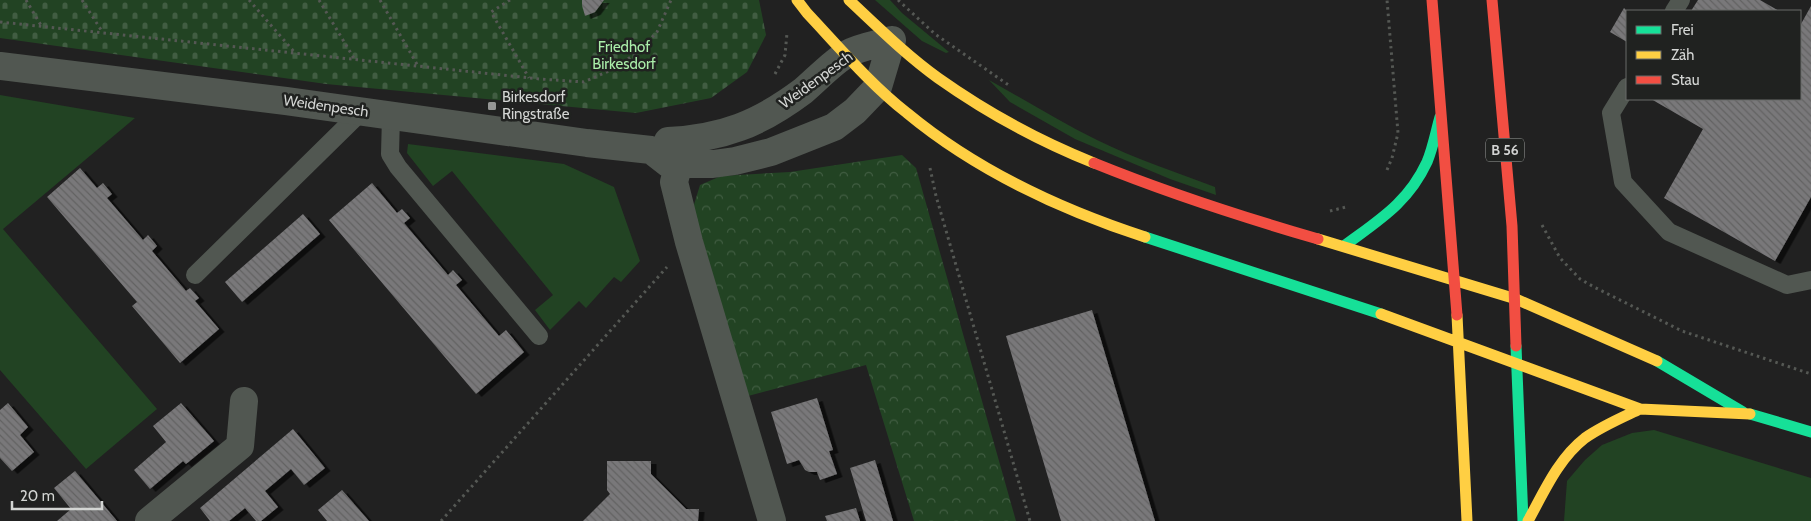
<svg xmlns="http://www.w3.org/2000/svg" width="1811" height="521" viewBox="0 0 1811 521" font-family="Cabin,sans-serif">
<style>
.grass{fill:#224323}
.forest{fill:url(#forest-crowns)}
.cemetery{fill:url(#cemetery-stones)}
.building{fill:url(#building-back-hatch);filter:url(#shadow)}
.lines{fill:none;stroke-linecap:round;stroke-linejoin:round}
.path{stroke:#555854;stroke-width:3;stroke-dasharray:2.5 4;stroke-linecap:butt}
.lane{stroke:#515751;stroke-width:18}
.street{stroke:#515751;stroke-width:28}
.fast{stroke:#16e098;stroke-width:11}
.slow{stroke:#ffcf43;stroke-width:11}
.jam{stroke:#f24e42;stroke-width:11}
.poi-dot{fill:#959695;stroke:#202220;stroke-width:2}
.labels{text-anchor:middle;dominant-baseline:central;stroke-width:5;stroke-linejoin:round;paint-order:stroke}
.shield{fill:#202220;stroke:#9d9f9d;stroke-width:1}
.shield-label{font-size:14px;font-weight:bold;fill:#d3d5d3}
.park-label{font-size:15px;fill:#aaeea9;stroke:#202220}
.street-label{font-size:15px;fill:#d3d5d3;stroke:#202220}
.poi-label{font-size:15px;fill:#d3d5d3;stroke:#202220;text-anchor:start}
</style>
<defs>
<pattern id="forest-crowns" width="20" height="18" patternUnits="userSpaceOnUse" patternTransform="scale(1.25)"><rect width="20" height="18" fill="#224323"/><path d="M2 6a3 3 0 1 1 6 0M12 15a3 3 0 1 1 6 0" fill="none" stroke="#415d42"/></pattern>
<pattern id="cemetery-stones" width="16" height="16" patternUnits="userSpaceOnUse" patternTransform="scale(1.25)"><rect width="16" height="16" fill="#224323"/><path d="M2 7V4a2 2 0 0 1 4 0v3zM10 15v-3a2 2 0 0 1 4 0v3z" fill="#415d42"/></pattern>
<pattern id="building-back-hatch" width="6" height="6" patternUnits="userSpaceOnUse" patternTransform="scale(1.25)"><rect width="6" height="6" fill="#79787a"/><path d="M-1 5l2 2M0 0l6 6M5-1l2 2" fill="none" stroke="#626262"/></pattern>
<filter id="shadow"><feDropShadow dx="5.5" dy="3" stdDeviation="0" flood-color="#0009"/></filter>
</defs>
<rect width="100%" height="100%" fill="#212121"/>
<path class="grass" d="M875 0H890L902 13 949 52 946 53 922 41Z
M989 80C1025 100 1060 122 1097 140 1135 159 1176 172 1215 187L1216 195 1170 179 1075 139 1010 102Z
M0 95 135 118 3 229 157 409 86 469 0 370Z
M408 144 564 164 614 187 640 261 621 282 614 277 586 308 579 301 550 330 535 310 553 295 452 171 433 186 407 153Z
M1654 430 1811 478V521H1564L1567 481 1585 460 1602 445 1632 433Z"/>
<path class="forest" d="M902 155 916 168 1016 521H914L866 365 748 396 693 208 700 185 721 176 790 172Z"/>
<path class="cemetery" d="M0 0H759L766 35 747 72 711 98 636 113 326 84 0 38Z"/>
<path class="building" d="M582 0H604L595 12 585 16 582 5Z
M1698 0H1760L1779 11H1691Z
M1811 6V197L1775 261 1664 198 1703 129 1651 99H1800V23L1801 24Z
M1624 8 1627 11V42L1610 32Z
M80 168 97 188 103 183 112 194 107 198 143 240 148 235 157 246 152 251 186 291 190 288 199 298 195 301 219 329 180 363 132 306 137 302 47 197Z
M372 183 397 213 402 209 410 218 404 223 448 275 453 270 462 280 456 285 499 336 506 330 524 352 476 394 329 220Z
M303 214 320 234 242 302 225 282Z
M1092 310 1155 521H1061L1006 336Z
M817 398 833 450 829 451 837 474 820 480 817 472H809L805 470 799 460 787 464 771 412Z
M8 403 28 427 20 435 34 452 12 471 0 458V410Z
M181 403 214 441 186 464 183 461 150 489 134 470 166 442 153 426Z
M293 429 325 468 304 485 291 469 265 491 278 507 261 521H256L245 508 229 521H210L200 508Z
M875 460 893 521H866L850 468Z
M607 461H651V474L686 509H699L698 521H583L610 494 607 490Z
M75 471 117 521H57L71 509 54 488Z
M342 490 369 521H327L318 510Z
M856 508 860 521H827L825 516Z"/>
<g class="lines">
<path class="path" d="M26 0 42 27
M82 0 103 33
M249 0 296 54
M319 0 355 60
M380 0 418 66
M510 0 491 12 529 78
M898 0 935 34 1010 86
M0 22 540 79 584 82 609 71 637 53 657 32 671 0
M775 74 785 55 787 33
M930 168 936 196 1030 521
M1387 170 1392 158 1398 133 1387 0
M1330 211 1346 207
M1542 225 1560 258 1580 279 1594 287 1682 331 1811 374
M441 521 667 267"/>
<path class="lane" d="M1674 11 1681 0
M1627 87 1611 113 1623 182 1669 232 1787 285 1811 280
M391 116 390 154 398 167 539 336
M195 275 362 111"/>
<path class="street" d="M0 66 286 101 587 143 651 150 669 164H713L735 161 771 152 834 127 855 111 878 87 892 40
M685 140 674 182 689 242 772 521
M668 141C723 138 759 124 803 91 815 81 834 61 847 54 859 47 879 44 892 40
M149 521 240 446 244 401"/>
<path class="fast" d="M1145 237 1381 314
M1344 246C1379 220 1408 203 1427 162 1433 148 1436 131 1440 117
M1516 346 1523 521
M1657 361 1743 412
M1750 414 1811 432"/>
<path class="slow" d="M797 0 807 13C839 47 870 84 907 113 977 171 1059 209 1145 237
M849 0C878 27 906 55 938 78 986 112 1039 141 1094 163
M1318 239 1516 299 1657 361
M1381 314 1640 409 1750 414
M1457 315 1467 521
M1528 521C1544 492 1558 459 1585 438 1602 426 1621 418 1640 409"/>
<path class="jam" d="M1432 0 1457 315
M1492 0 1512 226 1516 346
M1094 163C1168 193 1242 217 1318 239"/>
</g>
<rect class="poi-dot" x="487" y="101" width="10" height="10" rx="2.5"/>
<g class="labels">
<rect class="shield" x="1486" y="138.5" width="38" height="23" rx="4"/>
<g class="shield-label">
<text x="1505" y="150">B 56</text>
</g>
<g class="park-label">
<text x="624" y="47">Friedhof<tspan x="624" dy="17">Birkesdorf</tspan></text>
</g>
<g class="street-label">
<text transform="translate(816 80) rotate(-36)">Weidenpesch</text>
<text transform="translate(326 106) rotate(8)">Weidenpesch</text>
</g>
<g class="poi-label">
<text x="502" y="97">Birkesdorf<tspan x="502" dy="17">Ringstraße</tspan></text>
</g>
</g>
<rect x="1626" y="10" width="175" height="90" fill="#202220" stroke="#686a68"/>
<rect x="1636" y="26" width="25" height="8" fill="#16e098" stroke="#686a68"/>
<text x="1671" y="35" font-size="15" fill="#d3d5d3">Frei</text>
<rect x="1636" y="51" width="25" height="8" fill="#ffcf43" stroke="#686a68"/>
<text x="1671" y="60" font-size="15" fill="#d3d5d3">Zäh</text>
<rect x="1636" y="76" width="25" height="8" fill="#f24e42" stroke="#686a68"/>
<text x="1671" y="85" font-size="15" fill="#d3d5d3">Stau</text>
<path d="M12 501v8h90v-8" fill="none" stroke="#d3d5d3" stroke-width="2.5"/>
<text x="20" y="501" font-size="15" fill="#d3d5d3" stroke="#202220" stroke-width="4" paint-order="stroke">20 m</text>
</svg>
